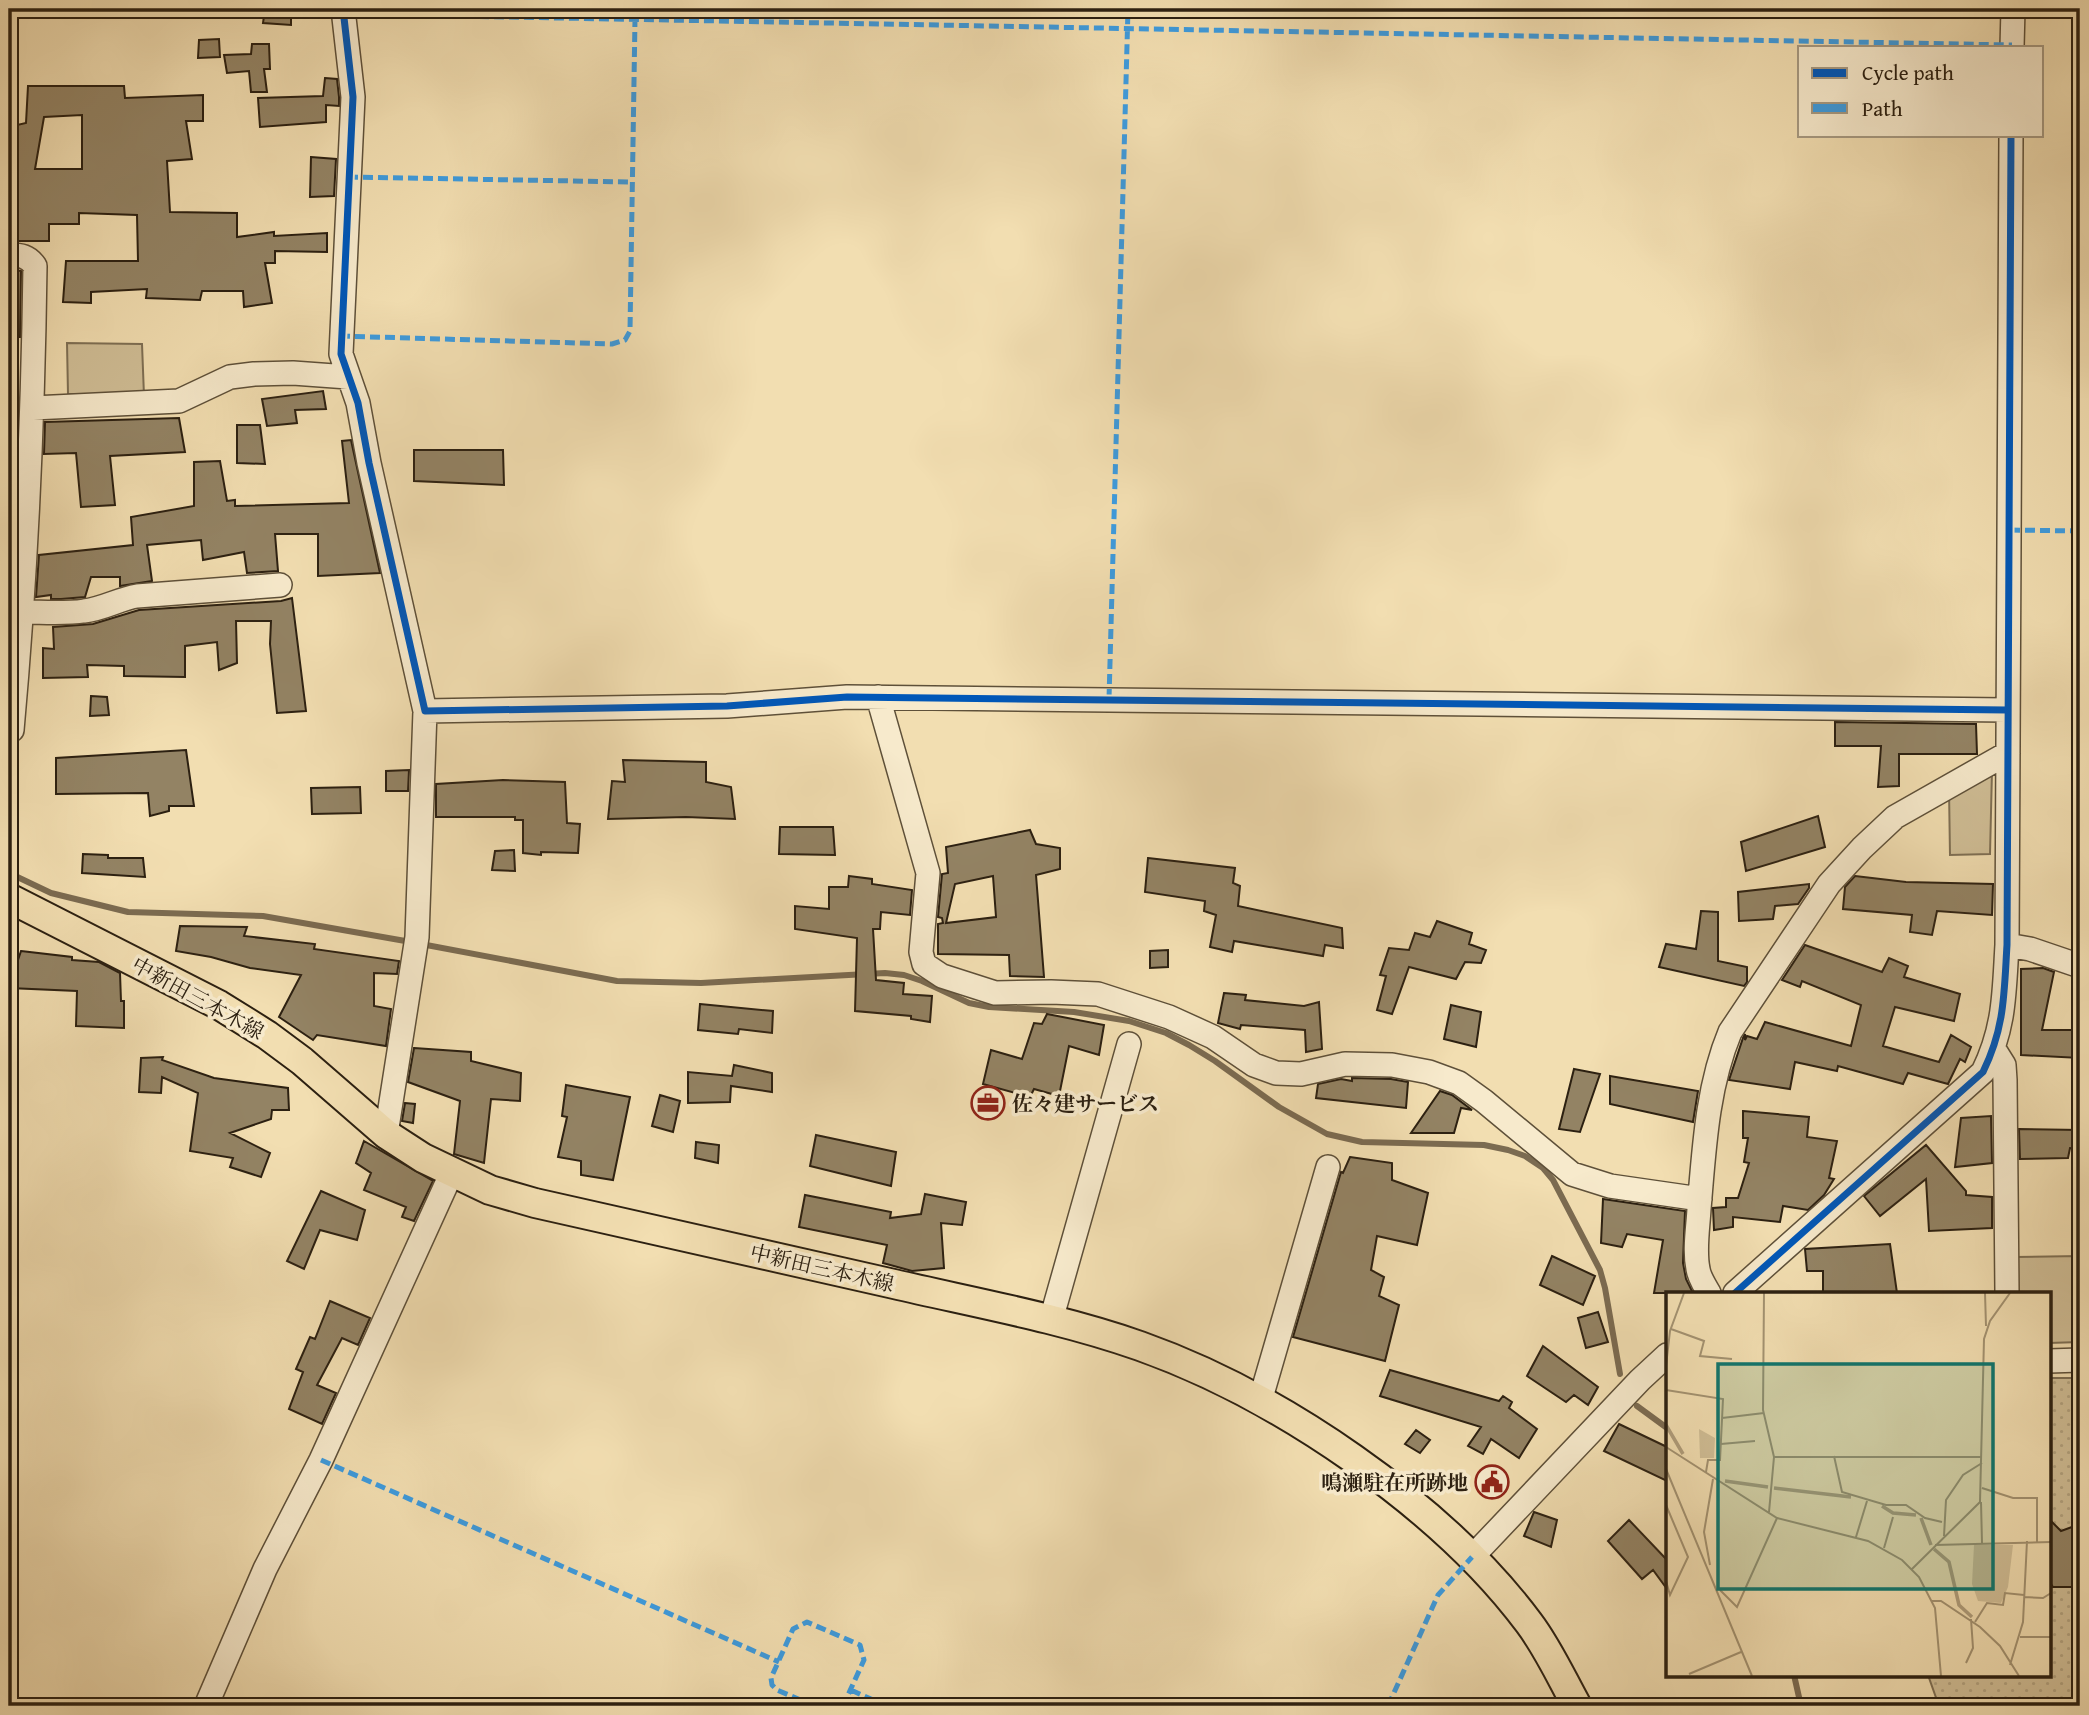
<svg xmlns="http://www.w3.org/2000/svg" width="2089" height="1715" viewBox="0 0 2089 1715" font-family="'Gentium Book Plus','Noto Serif JP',serif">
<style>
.green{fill:#d0be96;stroke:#7e6f54;stroke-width:2}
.garden{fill:url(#garden-dots);stroke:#7e6f54;stroke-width:2}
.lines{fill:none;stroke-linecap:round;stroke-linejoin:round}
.stream{stroke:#7b6b51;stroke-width:6}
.building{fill:#938364;stroke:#2c2011;stroke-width:2;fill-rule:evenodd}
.minor-casing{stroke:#5e5039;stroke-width:26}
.major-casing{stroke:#2c2011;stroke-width:32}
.minor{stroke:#f7eacc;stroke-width:23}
.major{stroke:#f2deb1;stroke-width:28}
.quiet{stroke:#3d9bde;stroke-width:5;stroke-dasharray:10 5;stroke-linecap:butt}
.cycleway-casing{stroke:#f7eacc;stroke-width:11}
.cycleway{stroke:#0057b8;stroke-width:7}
.labels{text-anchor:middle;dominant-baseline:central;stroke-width:7;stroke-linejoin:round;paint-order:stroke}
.street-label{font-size:21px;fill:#2c2011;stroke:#f7eacc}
.poi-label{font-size:21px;font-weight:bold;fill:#2c2011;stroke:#f7eacc;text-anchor:start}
.inset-river{fill:none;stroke:#af9d7b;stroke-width:3.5}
.inset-road{fill:none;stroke:#a39271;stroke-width:2}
.view{fill:#0f766e;fill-opacity:0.15;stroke:#0f766e;stroke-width:3.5}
.inset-edge{fill:none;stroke:#2c2011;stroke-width:3.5}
</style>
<defs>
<pattern id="garden-dots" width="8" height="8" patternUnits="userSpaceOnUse" patternTransform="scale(1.75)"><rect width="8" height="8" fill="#d0be96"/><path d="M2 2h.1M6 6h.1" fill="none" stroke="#b3a380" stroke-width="1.8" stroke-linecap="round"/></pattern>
</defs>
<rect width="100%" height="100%" fill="#f2deb1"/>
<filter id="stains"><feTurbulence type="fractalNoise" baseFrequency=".00286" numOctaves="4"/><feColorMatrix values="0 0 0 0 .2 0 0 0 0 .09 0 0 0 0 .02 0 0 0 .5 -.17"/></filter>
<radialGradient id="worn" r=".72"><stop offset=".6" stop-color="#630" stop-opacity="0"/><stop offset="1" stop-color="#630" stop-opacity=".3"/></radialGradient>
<path class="green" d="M67 343 142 344 144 396 68 394Z
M1992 771 1990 854 1950 855 1949 789Z
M2080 1256V1342L2049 1343V1293H2016V1257Z"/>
<path class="garden" d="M2049 1378H2080V1706H1939L1928 1675H2049Z"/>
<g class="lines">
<path class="stream" d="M9 873 51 893 128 912 263 916 411 942
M421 944 617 981 701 983 885 973 904 975 922 981 969 1003 989 1007 1074 1012 1129 1021 1166 1033 1189 1045 1215 1061 1279 1107 1327 1134 1362 1142 1484 1145 1508 1150 1525 1156 1543 1168 1553 1180 1600 1270 1605 1288 1620 1374
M1637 1406 1667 1428
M1794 1675 1801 1706"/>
</g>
<path class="building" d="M265 9H291V25L263 23Z
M219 39 220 57 198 58 199 40Z
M252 44H269L270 69H264L267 92H251L249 71 227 73 224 55 251 54Z
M325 78 337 79 339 97V106L326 105V122L260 127 258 98 323 96Z
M28 86H124L125 98 203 95V121H186L192 159 167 161 170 212 237 213V237L274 232V236L327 233V252L275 251V263H265L272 303 244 307 243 291H202L200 300 146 298 147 289 91 292V303L63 302 66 261H138L137 215 79 213V224H49V241H15L13 205H18L15 157 17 125 26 123ZM82 115V169H35L44 117Z
M311 157 336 159 334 196 310 197Z
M9 269 21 271 20 337H9Z
M323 391 326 409 295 410 297 423 267 426 262 399Z
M179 418 185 452 110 456 115 505 81 507 76 453 44 454 45 422Z
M237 425H260L265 464 237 463Z
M351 440 380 573 318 576V534H275L278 571 247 573 244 552 203 560 201 540 147 545 152 581 120 586V577H91L85 597 61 599H51V595L36 597 39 555 133 545 131 517 194 506V462L220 461 227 501 235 500V506L349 503 342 441Z
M414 450H503L504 485 414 481Z
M292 598 306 711 277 713 270 644 271 621H236L237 663 219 670 217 642 185 646V677L124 676V666L87 665 88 677 43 678V648L54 649 53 627 93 624 139 610 281 601Z
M91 696 107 697 109 715 90 716Z
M1835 722 1976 724 1977 754H1899V786L1878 787 1881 746H1835Z
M186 750 194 806H169V811L150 816 148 793 56 794V758Z
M623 760 706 762V782L731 787 735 819 686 817 608 819 612 781 625 782Z
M409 770 408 791H386V771Z
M503 780 565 782 567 823 580 824 578 853 541 852V855L523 853V820H515V817H436V784Z
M360 787 361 813 312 814 311 788Z
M1818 816 1825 847 1746 871 1741 842Z
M780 827H833L835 855 779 854Z
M1030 830 1036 844 1060 848V869L1036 875 1044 977 1010 976 1009 955 938 954V924L943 923 942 918 938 917 942 874 948 873 946 847ZM993 876 996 917 946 923 955 884Z
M514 850 515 871 492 870 495 851Z
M83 854 108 855V858H143L145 877 82 873Z
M1148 858 1235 868 1233 883 1240 886 1238 906 1342 928 1343 948 1325 945 1323 956 1234 941 1232 952 1210 947 1216 915 1204 911 1205 901 1145 892Z
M849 876 872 879V884L912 890 910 915 881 912 880 929H873L876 980 904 983 903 994 932 996 930 1022 911 1019V1016L855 1011 857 938 795 929V906L829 909V887H848Z
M1855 876 1906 882 1993 884 1992 915 1937 911 1932 935 1910 932 1912 915 1843 909 1845 887Z
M1809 884V888L1798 904 1775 906 1773 919 1739 921 1738 892Z
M1701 911 1718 912V961L1747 967V982L1744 986 1659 967 1666 944 1696 949Z
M1437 921 1472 933 1469 944 1486 950 1481 963 1465 962 1456 979 1409 967 1392 1014 1377 1010 1386 976 1380 975 1389 948 1409 950 1415 933 1430 937Z
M180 926 247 927 244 936 315 944 314 949 399 961 397 974 374 973V1006L391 1009 386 1046 317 1035 313 1040 279 1017 301 975 250 968 211 957 176 951Z
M1805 945 1882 972 1889 958 1908 966 1904 977 1960 994 1954 1021 1895 1007 1883 1046 1939 1062 1951 1035 1971 1047 1965 1062 1960 1059 1948 1084 1908 1073 1903 1084 1838 1066 1837 1071 1795 1062 1790 1089 1729 1080 1743 1038 1745 1034V1040L1747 1036 1757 1039 1765 1022 1851 1046 1861 1005 1802 981 1800 987 1782 980Z
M1168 950V967L1150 968V951Z
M21 951 72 957V960L99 962 120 973 121 1001H124V1028L76 1026 77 991 9 988V963H17Z
M2043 968 2054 972 2042 1030H2080V1058L2021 1055V969Z
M1224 993 1246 995 1245 1000 1304 1006 1319 1002 1322 1049 1306 1052 1305 1030 1241 1025 1240 1029 1218 1023Z
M700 1004 773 1011 772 1033 739 1029 738 1034 698 1030Z
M1451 1005 1481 1012 1476 1047 1444 1039Z
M1047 1014 1104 1025 1099 1055 1069 1046 1059 1096 1034 1089 1030 1097 983 1084 991 1050 1022 1059 1034 1023 1042 1024Z
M414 1048 471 1052V1061L521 1073 520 1101 491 1099 484 1163 454 1154 460 1101 408 1082Z
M163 1057 162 1060 214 1078 288 1088 289 1110H272L271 1119 230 1133 270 1153 261 1177 230 1167 233 1158 190 1151 198 1093 162 1077 161 1093 139 1092 141 1058Z
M734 1065 772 1073V1092L731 1086 730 1102 688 1103V1072L732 1076Z
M1574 1069 1600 1074 1580 1132 1559 1129Z
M1610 1076 1698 1091 1693 1122 1610 1104Z
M1352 1078 1391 1079 1408 1082 1406 1108 1316 1098 1318 1084 1341 1079 1352 1081Z
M566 1085 630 1097 613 1180 581 1175V1161L558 1157 567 1117 562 1116Z
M1440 1091 1452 1095 1472 1110 1461 1108 1454 1133H1411Z
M660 1095 680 1101 673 1132 652 1126Z
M405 1103 415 1104 413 1123 402 1121Z
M1743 1111 1809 1117 1807 1137 1837 1141 1829 1178 1834 1179 1824 1195 1808 1210 1783 1206 1780 1222 1733 1217V1227L1714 1230 1713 1208 1726 1207V1198H1738L1749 1163 1744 1162 1748 1138H1743Z
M1991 1116 1992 1163 1955 1167 1961 1118Z
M2019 1129 2080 1130V1149L2070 1148 2068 1158 2020 1159Z
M816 1135 896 1152 891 1186 810 1166Z
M364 1141 433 1181 414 1221 402 1217 406 1207 364 1190 371 1173 356 1163Z
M696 1142 719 1145 718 1163 695 1158Z
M1926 1145 1966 1191V1195L1992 1197V1228L1929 1231 1926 1179 1880 1216 1864 1196Z
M1350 1157 1392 1163V1180L1428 1193 1417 1245 1377 1236 1371 1270 1384 1277 1379 1296 1399 1305 1385 1361 1293 1337 1341 1172 1343 1173Z
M321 1191 365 1210 357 1240 320 1230 304 1269 287 1261Z
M925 1194 966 1202 962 1225 941 1223 944 1268 912 1271 883 1263 887 1245 799 1227 805 1195 891 1212 890 1218 921 1214Z
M1603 1199 1685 1211 1683 1263 1686 1279 1693 1293H1654L1663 1240 1627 1234 1622 1247 1601 1243Z
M1890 1244 1897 1293H1823V1271H1807L1805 1249Z
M1552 1256 1595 1276 1583 1305 1540 1285Z
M330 1301 370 1318 358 1345 342 1338 317 1385 336 1393 322 1424 289 1409 303 1372 296 1369 310 1337 315 1339Z
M1598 1312 1608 1342 1586 1348 1578 1318Z
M1543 1346 1598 1387 1588 1405 1574 1395 1566 1402 1527 1376Z
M1390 1370 1499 1401 1503 1396 1512 1402 1509 1408 1537 1429 1519 1458 1491 1439 1483 1454 1468 1446 1481 1427 1380 1396Z
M1619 1424 1667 1447V1481L1604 1451Z
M1416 1430 1430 1440 1420 1453 1405 1444Z
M1534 1512 1557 1520 1551 1547 1524 1536Z
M2049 1519 2061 1531 2080 1524V1587H2053L2049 1581Z
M1629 1520 1667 1560V1589L1653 1570 1642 1579 1608 1541Z"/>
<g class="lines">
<defs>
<path id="minor" d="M343 9 353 97 341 354 358 403 369 463 425 711 727 706 847 697 2007 710
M2012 47 2013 9
M9 255C21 255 28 256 35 266 33 421 26 576 12 730H9
M33 408 179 401 230 377 254 374 293 373 348 377
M22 612C42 612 64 614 84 611 103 609 119 599 137 596L280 585
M878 697 928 873 921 952 924 964 942 976 995 993 1051 992 1098 994 1169 1017 1213 1037 1254 1065 1276 1073 1301 1074 1345 1064 1392 1065 1429 1072 1459 1083 1484 1101 1572 1174 1610 1186 1700 1199
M2007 945 2030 949 2080 966
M1994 1049 2004 1065 2005 1080 2007 1293
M386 1134 417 937 425 711
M1709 1293C1705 1286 1699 1277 1698 1269 1694 1250 1698 1228 1699 1209 1704 1150 1707 1087 1730 1032L1829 884 1862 848 1895 817 2008 753
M1735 1293 1983 1072C2005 1027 2004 993 2007 945L2011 135
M1051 1320 1129 1044
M2049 1361 2080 1360
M1260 1401 1328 1167
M1472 1557 1640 1380 1667 1355
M206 1706 265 1569 321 1460 452 1172"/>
<path id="major" d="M9 898 219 1005 267 1035 302 1061 386 1134 423 1158 490 1190 535 1203C654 1230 774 1256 894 1284 976 1303 1060 1318 1140 1346 1278 1395 1441 1505 1529 1623 1548 1648 1562 1679 1577 1706"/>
</defs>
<use href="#minor" class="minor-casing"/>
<use href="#major" class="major-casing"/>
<use href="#minor" class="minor"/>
<use href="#major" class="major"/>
<path class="quiet" d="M344 14 2012 45
M348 177 632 182
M340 336 612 344 625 340 630 331 635 19
M2010 530 2080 531
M1109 699 1128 9
M321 1460 779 1662
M851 1690 886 1706
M815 1706 777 1690 772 1685 771 1678 793 1629 807 1622 860 1645 864 1660 843 1706
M1388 1706 1438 1595 1472 1557"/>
<defs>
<path id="cycleway" d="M343 9 353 97 341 354 358 403 369 463 425 711 727 706 847 697 2007 710
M1735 1293 1983 1072C2005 1027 2004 993 2007 945L2011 135"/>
</defs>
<use href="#cycleway" class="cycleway-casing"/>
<use href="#cycleway" class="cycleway"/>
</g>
<defs>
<symbol id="office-ring" viewBox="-11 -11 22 22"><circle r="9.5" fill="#f7eacc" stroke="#8f2418" stroke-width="1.5"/><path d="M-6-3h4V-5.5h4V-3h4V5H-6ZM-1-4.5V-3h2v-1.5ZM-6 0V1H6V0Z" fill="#8f2418"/></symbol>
<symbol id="civic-ring" viewBox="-11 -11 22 22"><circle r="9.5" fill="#f7eacc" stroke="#8f2418" stroke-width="1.5"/><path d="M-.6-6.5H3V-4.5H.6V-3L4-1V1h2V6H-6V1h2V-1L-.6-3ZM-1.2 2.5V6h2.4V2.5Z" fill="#8f2418"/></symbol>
</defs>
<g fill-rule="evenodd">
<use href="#office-ring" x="969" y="1084" width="38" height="38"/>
<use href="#civic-ring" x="1473" y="1463" width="38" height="38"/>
</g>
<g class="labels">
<g class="street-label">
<text transform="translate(198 998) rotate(29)">中新田三本木線</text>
<text transform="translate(822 1268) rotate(13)">中新田三本木線</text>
</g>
<g class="poi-label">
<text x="1012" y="1103">佐々建サービス</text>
<text x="1468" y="1482" text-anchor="end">鳴瀬駐在所跡地</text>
</g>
</g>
<g transform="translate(1666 1292)">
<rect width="385" height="385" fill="#f2deb1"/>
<path d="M33 137 49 146 48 166H34Z" fill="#d0be96"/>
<path d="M308 253H347L342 295 335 311 312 309 306 292Z" fill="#d0be96"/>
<path class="inset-river" d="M0 133 17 162M59 189 102 195M108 196 185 205M216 214 227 221 250 223M255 226 265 253M268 257 283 270 293 313 306 325"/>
<path class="inset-road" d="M98 1 97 118 108 165H316M319 1 320 34M5 37 38 49 34 64 66 67M0 74 4 39 18 1M0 98 57 107 54 168H42L40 180M56 126 98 121M55 152 89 149M0 155 111 226 202 249 236 268 253 285 269 316 275 384M168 164 176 200 220 213H240L259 226 276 230M0 177 86 384M316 196 347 206H371V250M315 210 316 251M0 213 22 265 4 303 0 289M103 220 108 165M278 244 280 208 297 183 316 171M190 245 201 209M269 253 385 250M218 256 227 225M44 273 38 240 47 187M246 277 314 210 318 47 324 29 344 1M54 298 71 315 111 226M358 305 377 306 385 301M266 309H275L314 335 334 354 353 384M309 330 321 311 337 313 339 301 358 303M354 345H385M300 371 307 356 305 327M344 373 357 330 361 249M23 382 75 360"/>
<path class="view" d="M52 72H327V297H52Z"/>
<rect width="385" height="385" class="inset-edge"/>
</g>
<rect width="2089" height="1715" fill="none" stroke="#f2deb1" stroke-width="35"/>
<rect x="10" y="10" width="2068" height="1694" fill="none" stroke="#2c2011" stroke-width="3.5"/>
<rect x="18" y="18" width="2054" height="1680" fill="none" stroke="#2c2011" stroke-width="2"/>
<rect x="1798" y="46" width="245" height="91" fill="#f7eacc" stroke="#a69981" stroke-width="2"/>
<rect x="1812" y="68" width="35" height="10" fill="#0057b8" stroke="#a69981" stroke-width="2"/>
<text x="1862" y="80" font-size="21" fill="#2c2011">Cycle path</text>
<rect x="1812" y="103" width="35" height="10" fill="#3d9bde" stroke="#a69981" stroke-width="2"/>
<text x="1862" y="116" font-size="21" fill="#2c2011">Path</text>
<rect width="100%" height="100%" filter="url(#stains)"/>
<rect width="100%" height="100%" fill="url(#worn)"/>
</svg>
